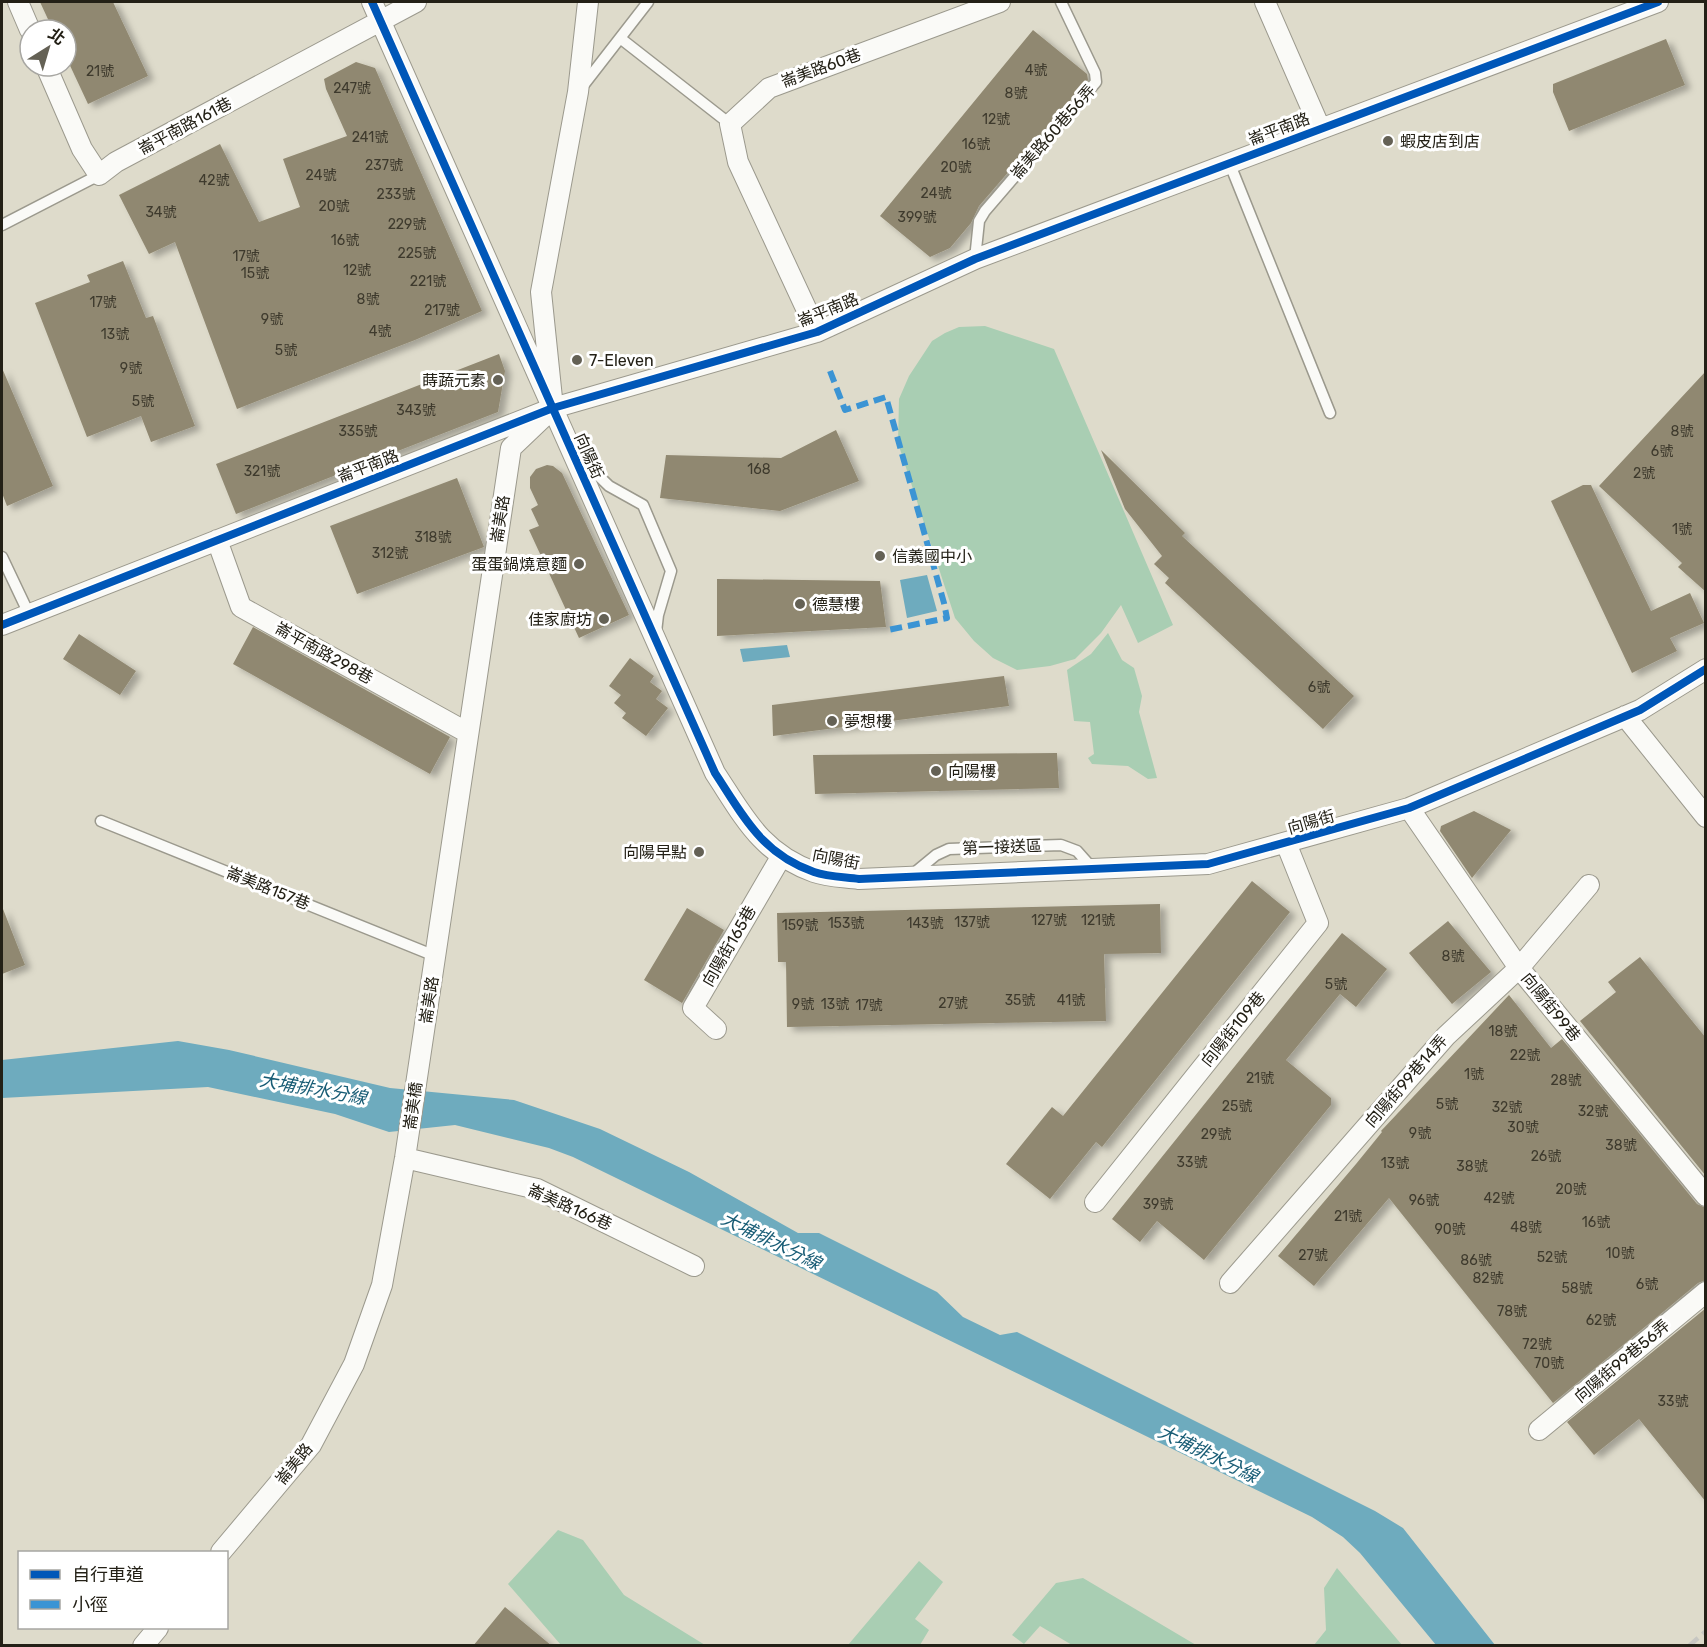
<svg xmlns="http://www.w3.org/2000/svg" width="1707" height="1647" viewBox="0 0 1707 1647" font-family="Rubik,'Noto Sans TC',sans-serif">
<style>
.green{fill:#a9ceb3}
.water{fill:#6eabbe}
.building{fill:#908871;filter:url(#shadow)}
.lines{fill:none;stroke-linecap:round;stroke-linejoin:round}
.lane-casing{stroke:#9b998d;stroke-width:13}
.street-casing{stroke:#9b998d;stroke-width:22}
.lane{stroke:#fafaf7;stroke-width:10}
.street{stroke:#fafaf7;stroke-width:20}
.rail{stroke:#c7c7c2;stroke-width:4.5;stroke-dasharray:12 6;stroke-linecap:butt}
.quiet{stroke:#3b94d4;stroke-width:6;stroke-dasharray:12 6;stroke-linecap:butt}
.cycleway-casing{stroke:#fff;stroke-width:11}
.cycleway{stroke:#0057b8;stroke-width:8}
.poi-dot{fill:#646155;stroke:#fff;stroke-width:2}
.labels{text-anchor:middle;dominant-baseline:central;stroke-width:6;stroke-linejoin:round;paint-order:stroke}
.number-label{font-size:14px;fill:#3e3a2d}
.street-label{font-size:16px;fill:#232016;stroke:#fff}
.poi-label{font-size:16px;fill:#232016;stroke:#fff;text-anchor:start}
.water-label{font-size:18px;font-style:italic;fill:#185c75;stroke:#fff}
</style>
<defs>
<filter id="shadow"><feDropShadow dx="6" dy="4" stdDeviation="3" flood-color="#0004"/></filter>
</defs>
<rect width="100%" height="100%" fill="#dedbcb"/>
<path class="green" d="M985 326 1054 349 1173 625 1138 643 1121 605 1101 633 1075 659 1050 666 1017 670 993 658 974 641 955 618 898 443 899 399 909 376 932 341 945 333 959 327Z
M1108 633 1122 660 1134 668 1142 696 1139 712 1157 778 1148 779 1128 766 1092 764 1088 758 1094 754 1090 722 1074 721 1067 670 1091 654Z
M558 1530 583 1540 624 1595 705 1645H561L508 1584Z
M919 1561 943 1582 915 1619 929 1630 920 1645H848Z
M1337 1568 1402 1645H1314L1326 1630 1324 1588Z
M1083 1578 1196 1645H1072L1040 1626 1024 1644 1012 1635 1056 1583Z"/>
<path class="water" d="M927 575 937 611 907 618 900 580Z
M787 645 790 657 743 662 740 649Z
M178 1041 229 1050 390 1088 514 1100 600 1129 689 1172 798 1233H819L937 1292 963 1317 1000 1335 1017 1332 1375 1511 1403 1528 1495 1645H1436L1360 1553 1343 1537 1312 1517 573 1157 549 1148 455 1125 389 1132 335 1114 208 1087 2 1098V1060Z"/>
<path class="building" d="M40 2H113L148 76 88 104 66 57V30H53Z
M1033 30 1087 74 1088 80 979 206 971 223 950 248 930 257 880 216Z
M1666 39 1685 85 1569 131 1553 92V84Z
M356 62 375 68 482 311 415 340 237 409 175 242 149 254 119 195 220 144 259 222 300 207 283 159 347 136 326 89 324 79Z
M123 261 146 318 153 316 195 426 151 442 141 416 87 437 35 303 90 282 87 275Z
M499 354 505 371 498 412 236 514 216 464Z
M2 368 53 486 7 506 2 493Z
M1706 371V592L1678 567 1682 563 1599 486Z
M836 430 859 481 780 511 660 498 666 455 781 458Z
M1101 450 1185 533 1182 536 1354 696 1323 729 1165 583 1169 578 1154 564 1162 556 1125 509Z
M547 465 553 466 562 473 629 615 579 638 529 530 539 526 531 509 538 505 530 488V477L536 469Z
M457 478 484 547 357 594 330 526Z
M1583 485H1591L1651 611 1690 593 1704 623 1670 638 1677 651 1632 673 1551 501Z
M717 579 880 581 886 627 717 636Z
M253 627 450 737 430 774 233 664Z
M79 634 136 671 120 695 63 659Z
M630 658 654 676 650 682 662 691 656 699 668 708 646 736 622 718 626 713 614 703 621 695 609 686Z
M1004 676 1009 706 773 736 772 705Z
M1057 753 1059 788 815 794 813 755Z
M1474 811 1511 830 1472 878 1440 831 1441 826Z
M1252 881 1290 912 1102 1147 1096 1142 1050 1199 1006 1164 1052 1107 1063 1116Z
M1160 904 1161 953 1104 954 1106 1021 787 1027 786 962H778L777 913Z
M687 908 724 930 682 1003 644 980Z
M3 909 25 965 2 974V910Z
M1448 921 1491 972 1452 1004 1409 953Z
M1342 933 1387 969 1356 1007 1340 994 1286 1060 1331 1098V1105L1204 1260 1157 1221 1140 1242 1112 1219Z
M1640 957 1706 1038V1176L1580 1021 1616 992 1608 982Z
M1509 995 1551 1048 1562 1039 1697 1204 1706 1208V1280L1698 1283 1553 1403 1389 1198 1314 1286 1278 1256 1356 1164 1382 1132 1381 1131Z
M1706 1308V1502L1639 1419 1594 1455 1567 1422Z
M505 1607 552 1646H473Z"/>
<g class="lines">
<defs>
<path id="lane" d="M620 38 730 124
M582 87 648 2
M1229 162 1330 413
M2 225 99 175
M975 259 979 221 985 211 1096 82 1095 73 1061 2
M579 457 609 486 643 505 671 571 658 615 656 632
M2 557 29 614
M101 821 435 956
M913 874 936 855 949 849 1061 845 1077 851 1093 869"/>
<path id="street" d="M18 2 30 30
M372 2 715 773C744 817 761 853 814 872 828 877 845 877 859 879L1208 864 1409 808 1640 710 1706 669
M1265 2 1320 128
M46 66 82 149 99 175 116 162 416 2
M817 332 738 162 730 124 769 88 1000 2
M217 540 241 607 468 733
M2 625 553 408 817 332 975 259 1658 2
M1625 716 1706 817
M1409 808 1519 968 1706 1196
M716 1029 693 1008 781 857
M405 1158 537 1189 694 1266
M1095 1202 1318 923 1286 843
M1230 1283 1446 1036 1519 968 1589 885
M1539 1430 1706 1292
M221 1552 311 1445 354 1364 382 1285 405 1158 511 448 553 408 541 292 578 92 588 2
M143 1646 158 1628"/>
</defs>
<use href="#lane" class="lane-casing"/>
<use href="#street" class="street-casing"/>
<use href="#lane" class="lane"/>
<use href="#street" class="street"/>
<path class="rail" d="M1689 1646 1706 1631"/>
<path class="quiet" d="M830 371 845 410 886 397 944 603 947 618 888 630"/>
<defs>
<path id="cycleway" d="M372 2 715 773C744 817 761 853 814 872 828 877 845 877 859 879L1208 864 1409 808 1640 710 1706 669
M2 625 553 408 817 332 975 259 1658 2"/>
</defs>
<use href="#cycleway" class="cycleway-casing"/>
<use href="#cycleway" class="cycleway"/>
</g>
<g class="poi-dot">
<circle cx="1388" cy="141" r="6"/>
<circle cx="577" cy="360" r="6"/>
<circle cx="498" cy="380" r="6"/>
<circle cx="880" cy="556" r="6"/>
<circle cx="579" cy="564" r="6"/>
<circle cx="800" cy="604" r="6"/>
<circle cx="604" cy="619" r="6"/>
<circle cx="832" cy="721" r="6"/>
<circle cx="936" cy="771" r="6"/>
<circle cx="699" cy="852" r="6"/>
</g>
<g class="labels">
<g class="number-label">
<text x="1036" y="70">4號</text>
<text x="100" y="71">21號</text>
<text x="352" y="88">247號</text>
<text x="1016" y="93">8號</text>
<text x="996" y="119">12號</text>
<text x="370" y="137">241號</text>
<text x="976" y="144">16號</text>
<text x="384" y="165">237號</text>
<text x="956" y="167">20號</text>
<text x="321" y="175">24號</text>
<text x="214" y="180">42號</text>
<text x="936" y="193">24號</text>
<text x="396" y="194">233號</text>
<text x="334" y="206">20號</text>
<text x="161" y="212">34號</text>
<text x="917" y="217">399號</text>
<text x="407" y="224">229號</text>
<text x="345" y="240">16號</text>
<text x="417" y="253">225號</text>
<text x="246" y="256">17號</text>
<text x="357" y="270">12號</text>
<text x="255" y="273">15號</text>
<text x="428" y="281">221號</text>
<text x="368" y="299">8號</text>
<text x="103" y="302">17號</text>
<text x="442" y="310">217號</text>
<text x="272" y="319">9號</text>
<text x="380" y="331">4號</text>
<text x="115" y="334">13號</text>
<text x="286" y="350">5號</text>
<text x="131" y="368">9號</text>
<text x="143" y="401">5號</text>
<text x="416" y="410">343號</text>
<text x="358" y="431">335號</text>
<text x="1682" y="431">8號</text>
<text x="1662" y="451">6號</text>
<text x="759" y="469">168</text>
<text x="262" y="471">321號</text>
<text x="1644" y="473">2號</text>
<text x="1682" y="529">1號</text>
<text x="433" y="537">318號</text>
<text x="390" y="553">312號</text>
<text x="1319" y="687">6號</text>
<text x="1049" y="920">127號</text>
<text x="1098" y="920">121號</text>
<text x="972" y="922">137號</text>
<text x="846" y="923">153號</text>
<text x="925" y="923">143號</text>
<text x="800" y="925">159號</text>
<text x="1453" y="956">8號</text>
<text x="1336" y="984">5號</text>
<text x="1020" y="1000">35號</text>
<text x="1071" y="1000">41號</text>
<text x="953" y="1003">27號</text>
<text x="803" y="1004">9號</text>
<text x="835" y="1004">13號</text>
<text x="869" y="1005">17號</text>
<text x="1503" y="1031">18號</text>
<text x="1525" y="1055">22號</text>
<text x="1474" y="1074">1號</text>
<text x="1260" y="1078">21號</text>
<text x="1566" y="1080">28號</text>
<text x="1447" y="1104">5號</text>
<text x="1237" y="1106">25號</text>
<text x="1507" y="1107">32號</text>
<text x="1593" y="1111">32號</text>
<text x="1523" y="1127">30號</text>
<text x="1420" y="1133">9號</text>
<text x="1216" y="1134">29號</text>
<text x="1621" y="1145">38號</text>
<text x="1546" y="1156">26號</text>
<text x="1192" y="1162">33號</text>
<text x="1395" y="1163">13號</text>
<text x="1472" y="1166">38號</text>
<text x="1571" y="1189">20號</text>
<text x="1499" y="1198">42號</text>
<text x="1424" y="1200">96號</text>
<text x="1158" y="1204">39號</text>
<text x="1348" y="1216">21號</text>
<text x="1596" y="1222">16號</text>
<text x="1526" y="1227">48號</text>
<text x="1450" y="1229">90號</text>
<text x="1620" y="1253">10號</text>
<text x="1313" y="1255">27號</text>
<text x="1552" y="1257">52號</text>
<text x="1476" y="1260">86號</text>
<text x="1488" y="1278">82號</text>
<text x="1647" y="1284">6號</text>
<text x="1577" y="1288">58號</text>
<text x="1512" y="1311">78號</text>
<text x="1601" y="1320">62號</text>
<text x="1537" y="1344">72號</text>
<text x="1549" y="1363">70號</text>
<text x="1673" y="1401">33號</text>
</g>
<g class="street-label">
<text transform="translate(821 68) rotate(-20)">崙美路60巷</text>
<text transform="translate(185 126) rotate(-28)">崙平南路161巷</text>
<text transform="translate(1279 129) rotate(-21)">崙平南路</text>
<text transform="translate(1053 132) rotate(-49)">崙美路60巷56弄</text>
<text transform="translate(828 310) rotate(-22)">崙平南路</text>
<text transform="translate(589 456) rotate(66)">向陽街</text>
<text transform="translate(368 466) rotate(-21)">崙平南路</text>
<text transform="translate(500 519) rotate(-81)">崙美路</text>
<text transform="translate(324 653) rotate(29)">崙平南路298巷</text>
<text transform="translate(1311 822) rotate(-16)">向陽街</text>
<text transform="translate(1002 847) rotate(-2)">第一接送區</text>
<text transform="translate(836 859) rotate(11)">向陽街</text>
<text transform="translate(268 888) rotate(22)">崙美路157巷</text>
<text transform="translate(729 946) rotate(-60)">向陽街165巷</text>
<text transform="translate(429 1000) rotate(-81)">崙美路</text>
<text transform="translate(1551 1007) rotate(51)">向陽街99巷</text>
<text transform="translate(1233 1029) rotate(-51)">向陽街109巷</text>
<text transform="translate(1406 1081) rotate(-49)">向陽街99巷14弄</text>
<text transform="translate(413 1106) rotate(-82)">崙美橋</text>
<text transform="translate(570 1207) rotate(24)">崙美路166巷</text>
<text transform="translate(1622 1361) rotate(-40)">向陽街99巷56弄</text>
<text transform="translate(294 1464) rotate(-51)">崙美路</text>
</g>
<g class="poi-label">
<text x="1400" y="141">蝦皮店到店</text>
<text x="589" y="360">7-Eleven</text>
<text x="486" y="380" text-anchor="end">蒔蔬元素</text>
<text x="892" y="556">信義國中小</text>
<text x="567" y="564" text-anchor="end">蛋蛋鍋燒意麵</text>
<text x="812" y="604">德慧樓</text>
<text x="592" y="619" text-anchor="end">佳家廚坊</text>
<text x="844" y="721">夢想樓</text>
<text x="948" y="771">向陽樓</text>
<text x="687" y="852" text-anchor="end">向陽早點</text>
</g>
<g class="water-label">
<text transform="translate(313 1089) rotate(10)">大埔排水分線</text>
<text transform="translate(771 1241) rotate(26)">大埔排水分線</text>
<text transform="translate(1208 1454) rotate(26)">大埔排水分線</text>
</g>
</g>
<rect width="1707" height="1647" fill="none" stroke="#232016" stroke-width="6"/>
<rect x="18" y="1551" width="210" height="78" fill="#ffffff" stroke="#a7a6a2" stroke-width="1.5"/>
<rect x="30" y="1570" width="30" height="9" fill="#0057b8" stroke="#a7a6a2" stroke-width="1.5"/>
<text x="72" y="1581" font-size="18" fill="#232016">自行車道</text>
<rect x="30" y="1600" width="30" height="9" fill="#3b94d4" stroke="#a7a6a2" stroke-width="1.5"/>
<text x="72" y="1611" font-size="18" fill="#232016">小徑</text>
<g transform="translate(48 48) rotate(37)"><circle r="28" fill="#ffffff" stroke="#a7a6a2" stroke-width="1.5"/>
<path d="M0-4.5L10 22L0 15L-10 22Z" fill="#646155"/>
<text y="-9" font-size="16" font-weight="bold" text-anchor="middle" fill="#232016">北</text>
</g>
</svg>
